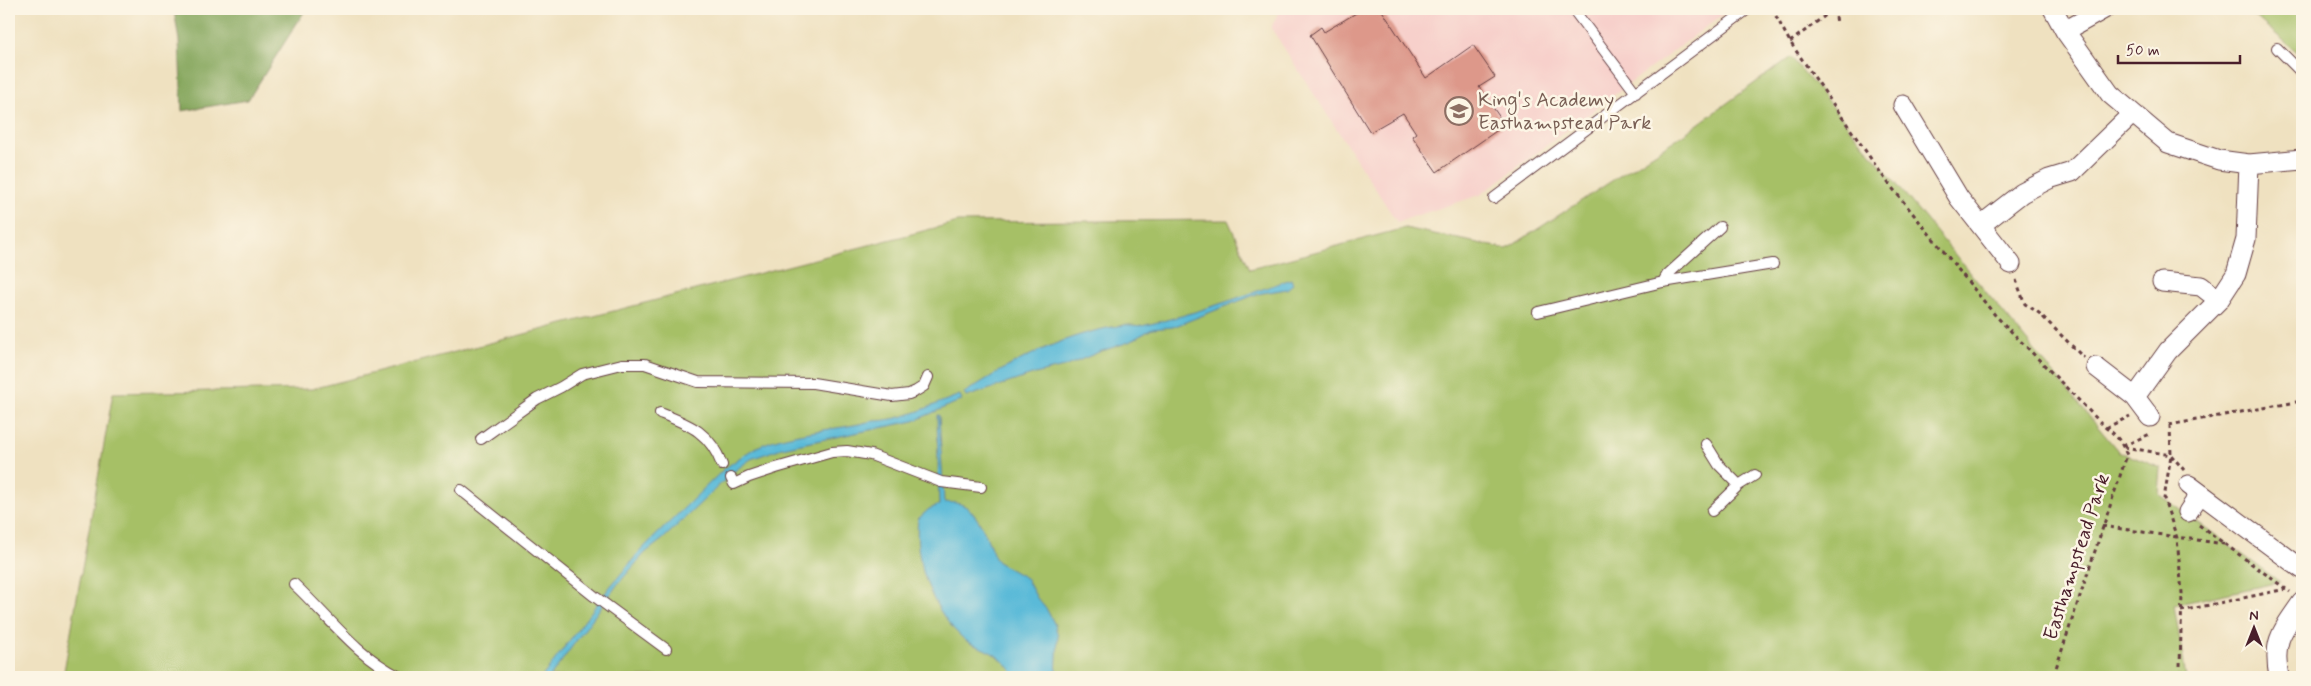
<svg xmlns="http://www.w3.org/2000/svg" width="2311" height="686" viewBox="0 0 2311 686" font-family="Mynerve,sans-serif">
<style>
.built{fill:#f7d0cb}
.green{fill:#a6c066;stroke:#787048}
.forest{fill:#84a65b;stroke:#676243}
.water{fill:#5abad8;stroke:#526c82}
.building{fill:#dd988a}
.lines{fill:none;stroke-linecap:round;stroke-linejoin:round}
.lane-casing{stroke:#633c41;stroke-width:12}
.street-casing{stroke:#633c41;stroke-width:21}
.path{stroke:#633c41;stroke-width:3;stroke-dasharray:4 4;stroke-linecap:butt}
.lane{stroke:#fff;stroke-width:10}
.street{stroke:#fff;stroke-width:19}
.labels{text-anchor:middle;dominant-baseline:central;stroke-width:5;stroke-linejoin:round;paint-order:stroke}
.education-label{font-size:20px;fill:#785e54;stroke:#fcf5e5;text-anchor:start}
.street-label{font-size:20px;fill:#4a1f2b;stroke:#fcf5e5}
</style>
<rect width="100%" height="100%" fill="#fcf5e5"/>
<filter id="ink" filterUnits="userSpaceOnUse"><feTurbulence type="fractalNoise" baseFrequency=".02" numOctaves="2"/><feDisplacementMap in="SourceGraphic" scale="10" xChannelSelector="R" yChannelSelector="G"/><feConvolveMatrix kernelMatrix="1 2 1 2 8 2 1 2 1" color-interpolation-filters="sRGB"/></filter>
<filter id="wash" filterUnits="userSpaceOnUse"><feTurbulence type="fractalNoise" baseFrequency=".0096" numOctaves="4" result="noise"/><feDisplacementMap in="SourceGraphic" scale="20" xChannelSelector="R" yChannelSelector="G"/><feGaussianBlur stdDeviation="1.12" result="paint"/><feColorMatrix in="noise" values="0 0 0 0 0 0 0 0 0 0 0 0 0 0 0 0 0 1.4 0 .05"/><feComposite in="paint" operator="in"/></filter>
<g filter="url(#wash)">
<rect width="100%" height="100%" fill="#efe1c0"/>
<path class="built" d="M1280 9H1730L1480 195 1397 222 1271 28Z"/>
<path class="green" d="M2246 9H2302V56Z
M1791 57 2118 451 2161 468 2159 494 2280 582 2174 605 2186 677H63L113 393 312 389 958 222 1228 220 1250 269 1405 228 1507 249 1687 132Z"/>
<path class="forest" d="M174 9H306L248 100 182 111 179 41Z"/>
<path class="water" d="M1291 279 1293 284 1287 289 1257 294 1173 327 1152 329 1129 342 1099 352 1064 367 1035 374 966 397 964 393C997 372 1028 354 1065 340 1084 333 1104 328 1124 325 1131 324 1139 327 1146 325 1195 314 1243 296 1291 279Z
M960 395 962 400 914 421 782 448 751 459 733 472 663 539 645 553 617 585 550 677H542L609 588 641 550 724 469C735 461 747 452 759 446 794 430 835 431 872 421 903 421 931 405 960 395Z
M937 415H939L944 502C950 503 957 502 963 505 980 514 988 542 995 558L999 563 1026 578 1037 598 1047 610 1055 625 1058 637 1056 677H1016C1008 665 1000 656 986 650 979 646 971 645 965 640 933 613 913 561 918 519L929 509 939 505Z"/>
<g id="blocks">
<path class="building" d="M1363 9H1381L1426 78 1473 45 1495 77 1479 87 1505 125 1437 172 1412 136 1416 133 1403 113 1370 132 1310 35 1321 27 1324 32Z"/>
</g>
</g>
<g filter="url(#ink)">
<use href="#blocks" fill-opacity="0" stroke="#633c41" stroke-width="1"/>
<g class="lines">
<defs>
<path id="lane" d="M1573 9 1636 93
M2277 48 2302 73
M1494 198 1748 9
M1663 282 1667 275 1720 227
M1538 312 1663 282 1773 264
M660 413C690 425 710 432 722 465
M481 439 537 399 561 387 582 374 622 364H645L698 382 813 383 892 396 909 394 916 391 924 386 928 377
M1706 444 1719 465 1739 485 1712 511
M731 478 734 484 749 477 776 468 832 452 847 451 871 455 941 482 981 487
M1739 485 1755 475
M461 490 594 596 666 649
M294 584C329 617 356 655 400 677"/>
<path id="street" d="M2053 9 2065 31 2110 94 2168 143 2219 160 2249 164 2302 159
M2065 31 2104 9
M1903 105 1959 198 2011 264
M1981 225 2022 193 2049 179 2072 172 2132 114
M2162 282 2201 286 2219 300
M2096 367 2135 397 2150 417
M2135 397 2168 351 2219 300 2236 274 2246 239 2249 164
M2189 485 2302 569
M2188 512 2200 494
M2279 677C2272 641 2282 631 2302 602"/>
</defs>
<use href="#lane" class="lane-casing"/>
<use href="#street" class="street-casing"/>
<path class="path" d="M1772 9 1790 42 1885 179 1995 315 2106 428C2118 436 2121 442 2127 455L2053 677
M1835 9 1837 24
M1790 42 1834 9
M2016 280 2025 304 2039 313 2084 358
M2169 425 2302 401
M2170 425 2171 455 2164 499 2177 538 2182 593 2180 667 2183 677
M2106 428 2130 416
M2123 446 2150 434
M2124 447 2171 455 2184 470
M2199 525 2290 592
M2102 526 2224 544
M2181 611 2286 589"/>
<use href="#lane" class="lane"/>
<use href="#street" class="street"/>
</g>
</g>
<defs>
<symbol id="school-ring" viewBox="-11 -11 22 22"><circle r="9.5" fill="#fcf5e5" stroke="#8d6e63" stroke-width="1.5"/><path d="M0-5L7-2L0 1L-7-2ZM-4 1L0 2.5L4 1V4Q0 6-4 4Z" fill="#8d6e63"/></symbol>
</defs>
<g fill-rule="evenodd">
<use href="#school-ring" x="1443" y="95" width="32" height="32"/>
</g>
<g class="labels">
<g class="education-label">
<text x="1478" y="100">King's Academy<tspan x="1478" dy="23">Easthampstead Park</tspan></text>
</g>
<g class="street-label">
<text transform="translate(2077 557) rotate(-72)">Easthampstead Park</text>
</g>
</g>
<rect width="2311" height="686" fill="none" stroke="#fcf5e5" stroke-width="30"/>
<g transform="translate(2254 628)" stroke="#fcf5e5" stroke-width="4" paint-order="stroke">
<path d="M0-4L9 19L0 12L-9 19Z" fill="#4a1f2b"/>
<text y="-8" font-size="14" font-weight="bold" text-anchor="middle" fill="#4a1f2b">N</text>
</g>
<path d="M2118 55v8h122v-8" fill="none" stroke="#4a1f2b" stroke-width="2.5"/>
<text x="2126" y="55" font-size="15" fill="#4a1f2b" stroke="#fcf5e5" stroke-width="4" paint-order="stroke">50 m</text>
</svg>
